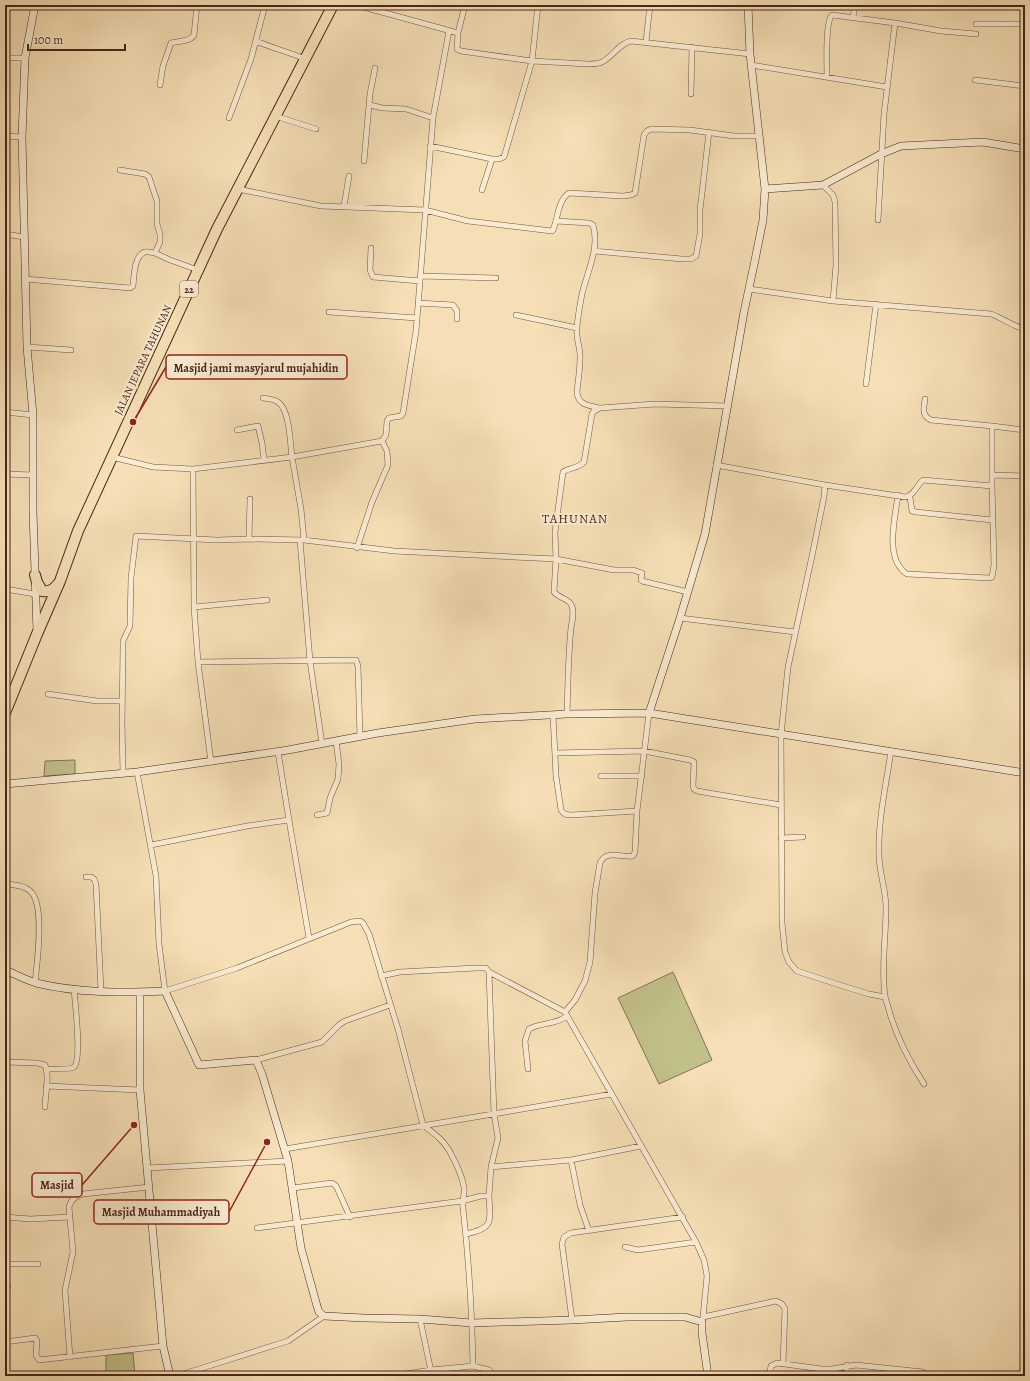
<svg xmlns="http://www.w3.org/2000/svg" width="1030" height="1381" viewBox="0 0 1030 1381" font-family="Alegreya,serif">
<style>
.pitch{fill:#c2c08a;stroke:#857351}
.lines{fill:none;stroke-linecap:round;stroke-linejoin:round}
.street-casing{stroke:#745440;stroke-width:6}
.secondary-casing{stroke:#482618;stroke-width:8}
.highway-casing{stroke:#482618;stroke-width:12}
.street{stroke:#f9ead0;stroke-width:5}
.secondary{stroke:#f9ead0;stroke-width:7}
.highway{stroke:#f6dfb6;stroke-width:10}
.labels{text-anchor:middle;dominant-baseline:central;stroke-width:4;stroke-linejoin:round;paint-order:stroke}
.shield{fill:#f9ead0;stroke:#7d614f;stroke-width:1}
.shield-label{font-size:10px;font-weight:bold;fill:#482618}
.street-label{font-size:11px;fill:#482618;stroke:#f9ead0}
.quarter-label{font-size:13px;letter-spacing:1px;fill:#482618;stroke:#f9ead0}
.leader{fill:none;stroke:#8f2418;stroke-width:1.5}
.callout-dot{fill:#8f2418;stroke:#f9ead0;stroke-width:1.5}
.callout{fill:#f9ead0;stroke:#8f2418;stroke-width:1.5}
.callout-label{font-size:12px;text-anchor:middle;font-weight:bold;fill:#482618}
</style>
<rect width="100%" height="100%" fill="#f6dfb6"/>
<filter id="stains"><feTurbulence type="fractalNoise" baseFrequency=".005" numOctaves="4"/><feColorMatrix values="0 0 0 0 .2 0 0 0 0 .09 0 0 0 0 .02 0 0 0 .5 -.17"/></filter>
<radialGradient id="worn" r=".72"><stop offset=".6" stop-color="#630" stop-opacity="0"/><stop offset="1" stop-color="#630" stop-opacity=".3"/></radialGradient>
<path class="pitch" d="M75 760V774L44 776 45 761Z
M673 972 712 1060 659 1084 618 998Z
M133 1353 135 1376H106V1355Z"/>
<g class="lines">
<defs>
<path id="street" d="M206 5 215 7 222 5
M356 5 458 33 457 49 461 51 532 61 588 64C592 64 598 64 602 62 613 57 618 44 631 41L750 54
M853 17 855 5
M976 24H1025
M458 33 465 5
M256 41C272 48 289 52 305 59
M646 42 650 5
M5 58H25
M751 65 887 87
M827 77C827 65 825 22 832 15L895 23
M975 80 1025 86
M160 85 163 66 171 43C178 41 190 42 194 35L197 5
M691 94 692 47
M370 105 382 108 406 109 433 118
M275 116 316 129
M229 118 251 59 265 5
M5 136 22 137
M430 146 492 159H499L504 157 532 61 538 5
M364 161 370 94 375 68
M120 170 145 174 149 177 157 201V224L160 234V242L155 253 170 260 198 270
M823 185 833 195 835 202 836 265 833 301
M238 189 321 206 425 210 468 221 552 231 553 230C558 218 558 200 569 193L622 196 631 195 635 193 644 135 647 131 651 129 690 130 734 136H759
M482 190 492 159
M344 206 349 176
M878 220 884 114 895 23 941 31 976 34
M556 221 589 223 593 225C600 248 587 272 582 294 580 305 576 324 577 334 577 342 581 350 580 359 580 370 578 381 577 392 578 405 588 405 599 408
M5 234 24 237
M371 248 370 270 373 277 420 281
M594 251 682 259H691L696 256 700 234V210L709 132
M420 276 496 278
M25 279 130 288 133 286C134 277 134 255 145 252 148 251 152 253 155 253
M749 289 833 301 991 314C1003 318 1013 327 1025 329
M418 303 453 305 457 311V319
M329 312 417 318
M516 315 577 328
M27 347 71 350
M866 384 876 304
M925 399C924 408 921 415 931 420L992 426
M5 412 33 415
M237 430 258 426 262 443 264 460
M112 457 153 467 193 469 292 457C290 443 290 410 278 402 274 399 268 399 263 398
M716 465 825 485 824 497 812 556 788 667 781 735 782 923 785 952 789 962 797 971 849 988 869 994 885 997
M193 469 194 607 198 662 211 762
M5 474 33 475
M992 475 1025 476
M825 485 905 497C914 496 916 486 923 480L992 486V426L1025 430
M898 495C895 519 884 559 907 574L990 578 992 577 994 565 992 486
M910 497 912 511 916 512 992 520
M249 539 250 499
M300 540 310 661 322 744
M304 540 301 509 292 457 382 441 386 435 387 421 389 418 401 416 403 413 416 331 433 118 449 31
M357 548 372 502 388 465 387 451 382 441
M5 589 35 594
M194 607 267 600
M680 618 795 632
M198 662 356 660 358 666 360 737
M48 694 97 701H122
M649 713 637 811 635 852 633 856C622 858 606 849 600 863L595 893 590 962 585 981 575 1000 565 1012 696 1242 704 1260 707 1276 703 1317 702 1322
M567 714C568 686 568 657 571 628 572 621 575 611 571 604 568 599 559 598 554 592L556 559 555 532 563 472C570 467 578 469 584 462L592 414 594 411 600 408 655 404 728 406
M553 715 556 776 561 810C564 815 567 815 572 815L637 811
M891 751C886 785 878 820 879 854 879 873 886 889 886 908 886 937 881 967 885 996 886 1002 889 1008 890 1014 898 1040 909 1061 924 1084
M555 753 644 751 690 760 694 762 693 786 694 789 697 791 781 805
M137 772 156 876 159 944 165 991 237 968 351 922 360 921 363 923 369 934 398 1029 423 1125C435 1134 446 1142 452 1156 457 1165 462 1177 464 1187 465 1194 462 1201 463 1208 469 1261 472 1314 473 1366L431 1370 393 1376
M123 774 122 722 123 648V641L130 626 131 578 136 536 217 540 249 539 304 540 394 551 556 559 614 570H633L642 573 641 580 642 581 688 592
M601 776H642
M317 815 327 813 330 798 338 779 339 764 336 741
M289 820 309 938
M781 838 803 837
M151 845 247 826 289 820 278 752
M1025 864 1023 880 1025 888
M86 877H91L94 879 96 884 101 991
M5 884C12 884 26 886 31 892 45 905 37 964 35 983
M489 972 565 1012
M256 1060 322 1042 339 1025 345 1021 390 1005
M5 1062 37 1063 45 1065C50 1077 45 1095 45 1107
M46 1069C52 1069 71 1070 74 1067 82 1060 75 1002 74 989
M528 1069 525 1041 529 1029C542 1022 556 1025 567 1016
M46 1086 140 1090
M285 1149 612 1094
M571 1160 580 1205 589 1231
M491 1167 571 1160 641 1146
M147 1168 288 1161
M292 1188 332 1183 336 1186 338 1190 350 1217
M5 1217 30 1219 70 1217
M257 1228 462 1201 481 1196H489L491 1167 498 1138 494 1114 489 972 486 968H476L400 972 381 976
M466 1234C495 1228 490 1221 489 1196
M625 1247 638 1250 696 1242
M5 1264H38
M5 1286 8 1287
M703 1317 776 1301 782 1304 785 1309 783 1364
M420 1319 432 1376
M572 1320 562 1244 564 1237 571 1233 683 1217
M5 1342 35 1338 37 1341 36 1355 39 1360 163 1346
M70 1357 65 1290 73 1252 69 1207C71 1199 75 1197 83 1194L149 1187
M847 1365V1376
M473 1366 489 1370 491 1372V1376
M177 1376 288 1341 324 1316
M769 1376 771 1366 777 1363 822 1369H832L856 1365 923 1372 927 1376"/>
<path id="secondary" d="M35 5 25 58 22 137 27 347 33 415V512L37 631
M765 189 823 185 881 154 901 146 983 142 1025 149
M649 713 1025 773
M5 784 137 772 288 750 378 733 475 719 567 714 649 713 680 618 705 534 744 312 755 260 763 220 765 189 750 54 748 5
M5 970C15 974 26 980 36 983 78 993 122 993 165 991L199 1065 256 1060 262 1074 288 1161 301 1248 317 1306 319 1312 324 1316 364 1318 420 1319 472 1323 572 1320 627 1317H685L702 1322V1333L708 1376
M140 992V1090L163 1346 170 1376"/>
<path id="highway" d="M35 575 37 582 42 591C50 592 53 590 58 584
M5 713 37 634 60 581 78 531 217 229 333 5"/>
</defs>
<use href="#street" class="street-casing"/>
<use href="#secondary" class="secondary-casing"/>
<use href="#highway" class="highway-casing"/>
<use href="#street" class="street"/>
<use href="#secondary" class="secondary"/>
<use href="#highway" class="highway"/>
</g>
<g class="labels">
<rect class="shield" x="180" y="281" width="18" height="16" rx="3"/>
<g class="shield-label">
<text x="189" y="289">22</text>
</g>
<g class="street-label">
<text transform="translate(143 360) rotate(-65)">JALAN JEPARA TAHUNAN</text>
</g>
<g class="quarter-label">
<text x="575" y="518">TAHUNAN</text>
</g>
</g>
<path class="leader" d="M133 422L166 367M134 1125L82 1185M267 1142L229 1212"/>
<g class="callout-dot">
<circle cx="133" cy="422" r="4"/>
<circle cx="134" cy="1125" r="4"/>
<circle cx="267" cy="1142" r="4"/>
</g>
<g class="callout">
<rect x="166" y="355" width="181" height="24" rx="4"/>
<rect x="32" y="1173" width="50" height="24" rx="4"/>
<rect x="94" y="1200" width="135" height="24" rx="4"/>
</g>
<g class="callout-label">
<text x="256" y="372">Masjid jami masyjarul mujahidin</text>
<text x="57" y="1189">Masjid</text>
<text x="161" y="1216">Masjid Muhammadiyah</text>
</g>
<rect width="1030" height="1381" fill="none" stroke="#f6dfb6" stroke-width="20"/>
<rect x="6" y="6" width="1018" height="1369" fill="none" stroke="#482618" stroke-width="2"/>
<rect x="10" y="10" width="1010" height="1361" fill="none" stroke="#482618"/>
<path d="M28 44v6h97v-6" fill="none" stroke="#482618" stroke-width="2"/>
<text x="34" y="44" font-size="12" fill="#482618" stroke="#f9ead0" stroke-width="3" paint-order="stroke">100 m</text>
<rect width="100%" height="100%" filter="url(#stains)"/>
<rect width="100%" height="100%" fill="url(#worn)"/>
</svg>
